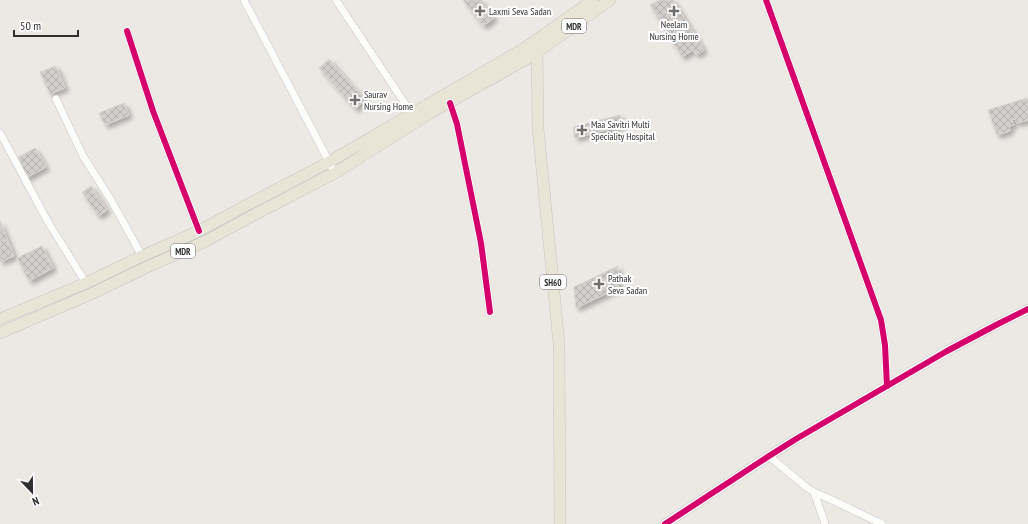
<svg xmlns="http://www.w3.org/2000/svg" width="1028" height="524" viewBox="0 0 1028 524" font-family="'PT Sans Narrow',sans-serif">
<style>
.building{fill:url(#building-cross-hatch);stroke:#d7d4d0;filter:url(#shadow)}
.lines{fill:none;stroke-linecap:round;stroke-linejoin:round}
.minor-casing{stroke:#c5c4c5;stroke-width:8}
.tertiary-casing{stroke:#c5c4c5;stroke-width:10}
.primary-casing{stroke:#c6c5c4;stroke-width:12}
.minor{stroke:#fcfcfb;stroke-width:7}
.tertiary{stroke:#fcfcfb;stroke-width:9}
.primary{stroke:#e8e4d6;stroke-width:11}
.cycleway-casing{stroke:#fff;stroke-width:8}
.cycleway{stroke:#d6006c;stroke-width:6}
.poi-dot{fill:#706f6e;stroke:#fff;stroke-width:1.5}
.labels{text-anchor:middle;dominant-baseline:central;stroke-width:4;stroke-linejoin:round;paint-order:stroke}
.shield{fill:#fff;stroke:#6d6d6d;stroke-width:1}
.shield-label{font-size:9px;font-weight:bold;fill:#2e2e2e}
.poi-label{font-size:10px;fill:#2e2e2e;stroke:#fff;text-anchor:start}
</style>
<defs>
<pattern id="building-cross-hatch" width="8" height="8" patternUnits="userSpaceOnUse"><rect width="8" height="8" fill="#d1cecb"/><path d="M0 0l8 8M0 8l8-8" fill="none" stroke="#b4b1af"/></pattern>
<filter id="shadow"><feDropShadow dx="3.5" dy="3.5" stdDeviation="2" flood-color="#0004"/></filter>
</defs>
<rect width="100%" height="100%" fill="#ece8e4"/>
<path class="building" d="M463 0H481L494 18 483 26Z
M659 0H673L704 50 696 55 693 50 682 57 650 5Z
M329 59 365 100 355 109 319 68Z
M56 66 65 88 50 94 40 72Z
M1027 98 1028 101V120L1017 123 1015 119 1012 120 1014 125 1009 126 1010 131 997 135 988 110Z
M124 103 129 115 105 125 99 113Z
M620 115 622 126 575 138 573 127Z
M35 148 46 167 26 178 15 159Z
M91 186 107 210 98 216 82 192Z
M0 221 14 256 0 262Z
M42 246 53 268 29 281 17 258Z
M618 266V288L576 308 574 287Z"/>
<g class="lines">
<defs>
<path id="minor" d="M244 0 335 173
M336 0 412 114
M766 0 881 320 885 345 887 386
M127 31 153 111 199 231
M56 99 83 156 111 200 142 256
M450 103 457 124 481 243 490 312
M0 133 48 222 86 283
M769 456 806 487 814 492 832 500 882 524
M814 492 825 524"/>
<path id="tertiary" d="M665 524 769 456 796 439 947 351 996 325 1028 309"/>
<path id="primary" d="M537 48 538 128 559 344 560 524
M0 319 86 283 142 256 199 231 245 206 329 162 525 48 593 0
M0 333 91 294 147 267 204 242 250 217 335 173 432 112 532 56 610 0"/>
</defs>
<use href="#minor" class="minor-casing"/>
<use href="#tertiary" class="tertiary-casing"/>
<use href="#primary" class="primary-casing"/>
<use href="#minor" class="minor"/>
<use href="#tertiary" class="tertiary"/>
<use href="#primary" class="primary"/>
<defs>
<path id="cycleway" d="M766 0 881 320 885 345 887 386
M127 31 153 111 199 231
M450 103 457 124 481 243 490 312
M665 524 769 456 796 439 947 351 996 325 1028 309"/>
</defs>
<use href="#cycleway" class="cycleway-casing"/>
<use href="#cycleway" class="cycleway"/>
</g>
<g class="poi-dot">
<path d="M478 5h4v4h4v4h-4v4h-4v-4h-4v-4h4z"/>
<path d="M672 5h4v4h4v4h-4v4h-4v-4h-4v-4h4z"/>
<path d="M353 94h4v4h4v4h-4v4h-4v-4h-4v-4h4z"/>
<path d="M580 124h4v4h4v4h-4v4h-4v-4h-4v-4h4z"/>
<path d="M597 278h4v4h4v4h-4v4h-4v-4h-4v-4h4z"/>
</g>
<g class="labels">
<g class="shield">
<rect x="562" y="19" width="24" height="14" rx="3"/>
<rect x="171" y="244" width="24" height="14" rx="3"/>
<rect x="540" y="275" width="26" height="14" rx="3"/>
</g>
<g class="shield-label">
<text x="574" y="26">MDR</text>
<text x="183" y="251">MDR</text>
<text x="553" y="282">SH60</text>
</g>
<g class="poi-label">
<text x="489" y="11">Laxmi Seva Sadan</text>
<text x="674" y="24" text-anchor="middle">Neelam<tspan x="674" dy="12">Nursing Home</tspan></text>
<text x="364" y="94">Saurav<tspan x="364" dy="12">Nursing Home</tspan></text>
<text x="591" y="124">Maa Savitri Multi<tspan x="591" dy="12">Speciality Hospital</tspan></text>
<text x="608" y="278">Pathak<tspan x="608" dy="12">Seva Sadan</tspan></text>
</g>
</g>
<g transform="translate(32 492) rotate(158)" stroke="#ffffff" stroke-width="3" paint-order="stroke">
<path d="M0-3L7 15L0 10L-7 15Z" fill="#2e2e2e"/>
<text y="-6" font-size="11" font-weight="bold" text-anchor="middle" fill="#2e2e2e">N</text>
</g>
<path d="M14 30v6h64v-6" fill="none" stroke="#2e2e2e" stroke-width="2"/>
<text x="20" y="30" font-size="12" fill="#2e2e2e" stroke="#ffffff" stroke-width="3" paint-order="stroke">50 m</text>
</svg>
